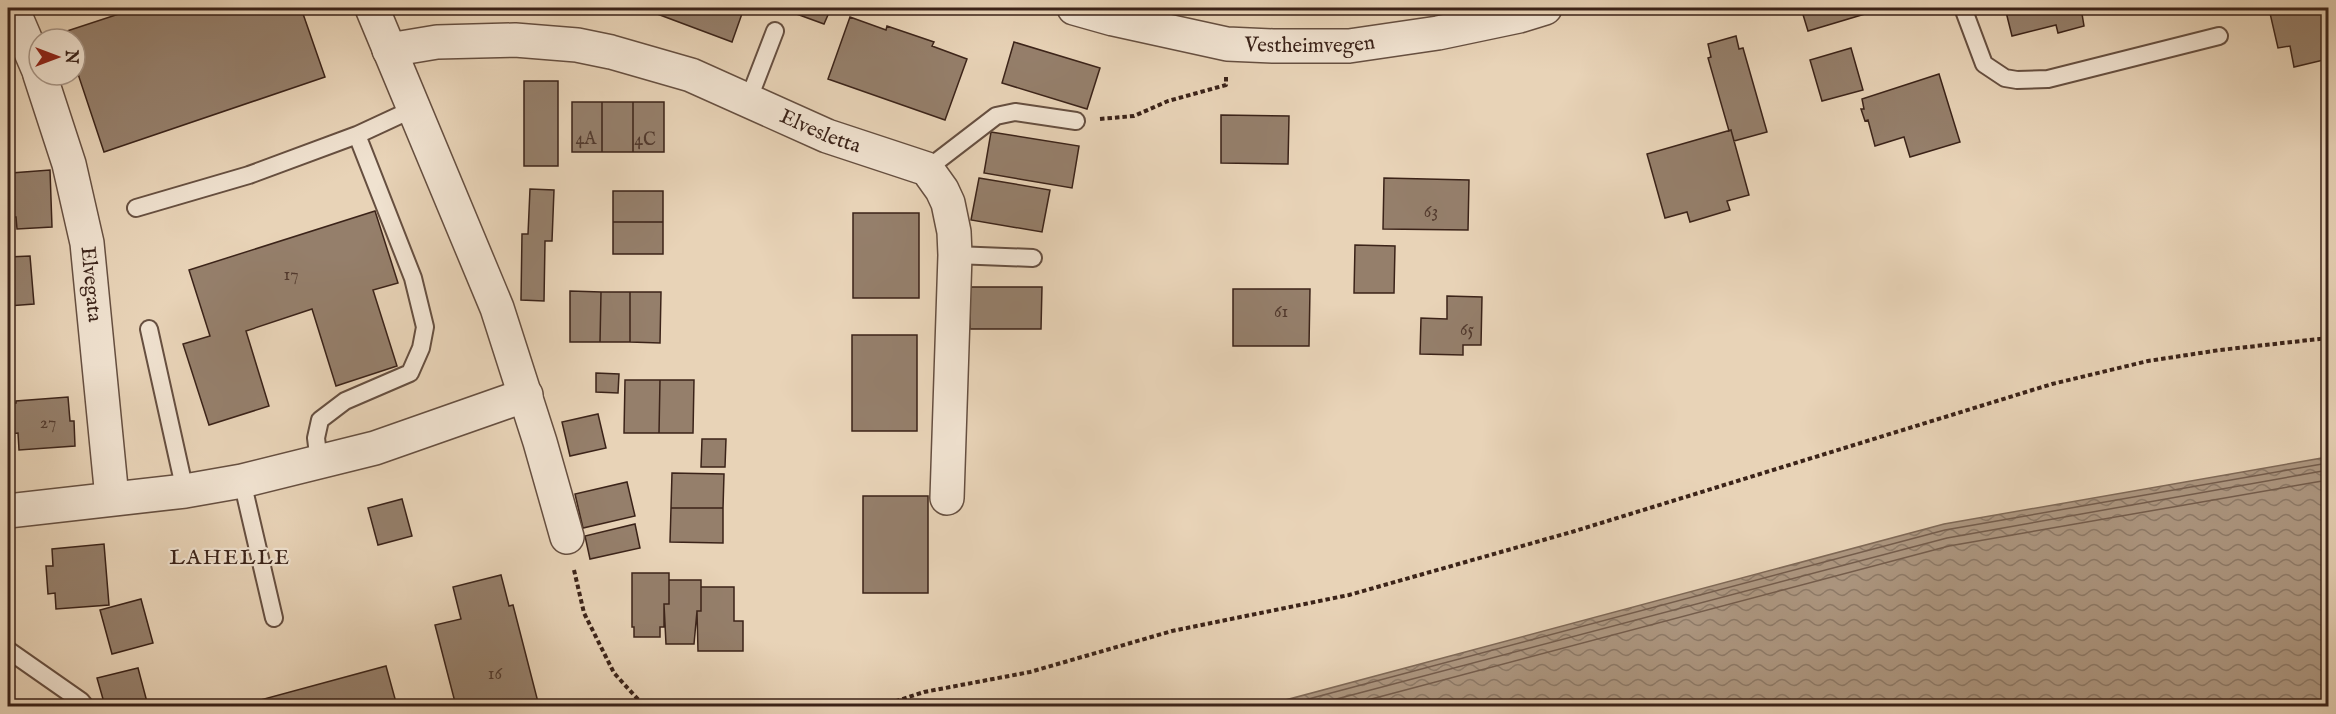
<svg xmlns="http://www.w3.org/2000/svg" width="2336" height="714" viewBox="0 0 2336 714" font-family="'IM FELL English',serif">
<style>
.water{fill:url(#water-waves);stroke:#7f6957;stroke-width:1.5}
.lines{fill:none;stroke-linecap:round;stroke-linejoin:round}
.shore{stroke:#745d4d;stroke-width:1.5}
.building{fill:#957f6b;stroke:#3b2319;stroke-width:1.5}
.lane-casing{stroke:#664f40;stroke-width:20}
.street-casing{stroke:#664f40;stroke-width:36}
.path{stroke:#3b2319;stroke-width:4;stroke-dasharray:4.5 3;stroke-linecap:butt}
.lane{stroke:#f0e2d0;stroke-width:16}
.street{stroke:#f0e2d0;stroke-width:33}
.labels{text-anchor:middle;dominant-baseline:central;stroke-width:4.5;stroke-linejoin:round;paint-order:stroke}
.number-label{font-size:18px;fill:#523a2e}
.street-label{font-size:21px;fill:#3b2319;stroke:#f0e2d0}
.neighbourhood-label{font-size:22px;letter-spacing:1.5px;fill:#3b2319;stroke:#f0e2d0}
</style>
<defs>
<pattern id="water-waves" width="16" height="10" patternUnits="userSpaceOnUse" patternTransform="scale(1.5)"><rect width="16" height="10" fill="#ad9781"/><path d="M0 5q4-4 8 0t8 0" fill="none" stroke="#8e7b69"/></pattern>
</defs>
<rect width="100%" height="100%" fill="#e8d3b7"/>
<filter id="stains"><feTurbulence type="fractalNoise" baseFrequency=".00333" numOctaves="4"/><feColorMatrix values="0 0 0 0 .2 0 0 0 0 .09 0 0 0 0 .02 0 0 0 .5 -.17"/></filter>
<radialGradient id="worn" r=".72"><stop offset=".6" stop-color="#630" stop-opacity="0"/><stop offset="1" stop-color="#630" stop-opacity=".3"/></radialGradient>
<path class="water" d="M2328 457V706H1263L1944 524Z"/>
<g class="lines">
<path class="shore" d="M1282 706 1945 530 2328 463
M1310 706 1947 538 2328 470
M1345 706 1949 546 2328 480"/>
</g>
<path class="building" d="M137 8H301L325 77 104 152 75 65V39H66L64 32Z
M654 8H744L732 42 652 12Z
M780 8H831L824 24Z
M1801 8H1885L1808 31Z
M2005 8H2081L2084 26 2058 33 2056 25 2012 36Z
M2278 8H2328V59L2294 67 2290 46 2278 48 2269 9Z
M850 17 886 30 887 26 934 42 932 46 967 59 945 120 828 79Z
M1736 36 1739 49 1743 48 1767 132 1734 141 1731 130 1729 131 1708 58 1711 57 1708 44Z
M1014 42 1100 68 1087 109 1002 83Z
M1851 48 1863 90 1822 101 1810 60Z
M1939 74 1960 142 1910 157 1904 137 1875 146 1868 120 1865 121 1861 109H1864L1862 99Z
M524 81H558V166H524Z
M572 102H602V152H572Z
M602 102H633V152H602Z
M633 102H664V152H633Z
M1221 115 1289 116 1288 164 1221 163Z
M1731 130 1749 195 1727 201 1730 210 1690 222 1687 212 1665 218 1647 154Z
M991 132 1079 146 1072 188 984 173Z
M50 170 52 227 17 229 16 217H14L11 173Z
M979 178 1050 190 1042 232 971 220Z
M1384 178 1469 180 1468 230 1383 229Z
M530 189 554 190 552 241H545L544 301 521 300 522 234H528Z
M613 191H663V222H613Z
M375 211 398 283 373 290 397 366 336 386 312 309 246 331 269 406 209 425 183 344 210 336 189 270Z
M853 213H919V298H853Z
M613 222H663V254H613Z
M1355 245 1395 246 1394 293H1354Z
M30 256 34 304 8 306V257Z
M970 287H1042L1041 329H970Z
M1233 289H1310L1309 346H1233Z
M570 291 601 292 600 342H570Z
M601 292H630V342H600Z
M630 292H661L660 343 630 342Z
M1447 296 1482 297 1481 345H1463V355L1420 354 1421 318 1447 319Z
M852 335H917V431H852Z
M596 373 619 374 618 393 596 392Z
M625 380H660L659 433H624Z
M660 380H694L693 433H659Z
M68 397 70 421H74L75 446 19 450 18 433 8 434V403H16V401Z
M598 414 606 448 570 456 562 422Z
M702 439H726L725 467H701Z
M672 473 724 474 723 508H671Z
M627 482 635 516 583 528 575 494Z
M863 496H928V593H863Z
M402 499 412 536 378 545 368 508Z
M671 508H723V543L670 542Z
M635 524 640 548 590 559 585 536Z
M104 544 109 605 56 609 55 593 48 594 46 566H53L52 549Z
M632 573H669V604H664V627H660V637H634V627H632Z
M501 575 509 606 513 605 539 706H456L435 625 461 619 453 587Z
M669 580H701V611H697L694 644H666L664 604H669Z
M701 587H734V621H743V651H698L697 611H701Z
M141 599 153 643 112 654 100 610Z
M386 666 397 706H238Z
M138 668 147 702 131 706H105L97 678Z"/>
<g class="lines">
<defs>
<path id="lane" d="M1963 8 1984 64 2005 78 2017 80 2048 79 2219 36
M748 101 775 31
M927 169 996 116 1015 112 1076 121
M136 208 249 175 357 135 413 109
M955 255 1033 258
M149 329 185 491
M319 462 316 438 320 420 345 401 410 373 421 348 425 327 413 278 357 135
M242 481 274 618
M8 650 81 701 85 706"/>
<g id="street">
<path d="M12 8 39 71"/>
<path d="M372 8 497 308 540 442 567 537"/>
<path id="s1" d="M1074 8 1113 19 1227 44 1273 46H1349L1438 33 1519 16 1545 8"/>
<path id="s2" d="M389 50 437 42 515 40 577 45 611 52 691 75 827 136 927 169 942 190 948 203 954 232 955 255 947 498"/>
<path id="s3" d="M40 75 69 164 87 243 112 498"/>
<path d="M8 511 185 491 242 481 375 448 526 395"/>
</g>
</defs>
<use href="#lane" class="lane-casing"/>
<use href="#street" class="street-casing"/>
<path class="path" d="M1100 119 1134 116 1168 101 1226 85V77
M574 570 584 613 614 673 644 706
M881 706 924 692 1030 672 1172 631 1349 595 1575 531 2052 384 2148 361 2220 350 2328 338"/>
<use href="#lane" class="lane"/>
<use href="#street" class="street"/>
</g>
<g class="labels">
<g class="number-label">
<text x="586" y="139">4A</text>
<text x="645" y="140">4C</text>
<text x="1431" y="212">63</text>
<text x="291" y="275">17</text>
<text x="1281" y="312">61</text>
<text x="1467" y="330">65</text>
<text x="48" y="423">27</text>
<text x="495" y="674">16</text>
</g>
<g class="street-label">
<text stroke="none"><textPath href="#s1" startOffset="240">Vestheimvegen</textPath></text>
<text stroke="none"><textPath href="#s2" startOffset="448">Elvesletta</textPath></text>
<text stroke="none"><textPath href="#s3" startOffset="216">Elvegata</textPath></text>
</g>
<g class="neighbourhood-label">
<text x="230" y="558">LAHELLE</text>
</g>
</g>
<rect width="2336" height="714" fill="none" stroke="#e8d3b7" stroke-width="30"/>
<rect x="9" y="9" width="2318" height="696" fill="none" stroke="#3b2319" stroke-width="3"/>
<rect x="15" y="15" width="2306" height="684" fill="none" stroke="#3b2319" stroke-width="1.5"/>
<g transform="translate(57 57) rotate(90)"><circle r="28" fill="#f0e2d0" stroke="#a89687" stroke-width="1.5"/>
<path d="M0-4.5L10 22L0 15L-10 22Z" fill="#8f2418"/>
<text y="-9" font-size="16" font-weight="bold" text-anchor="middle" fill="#3b2319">N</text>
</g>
<rect width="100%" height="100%" filter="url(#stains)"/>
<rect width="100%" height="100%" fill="url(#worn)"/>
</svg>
